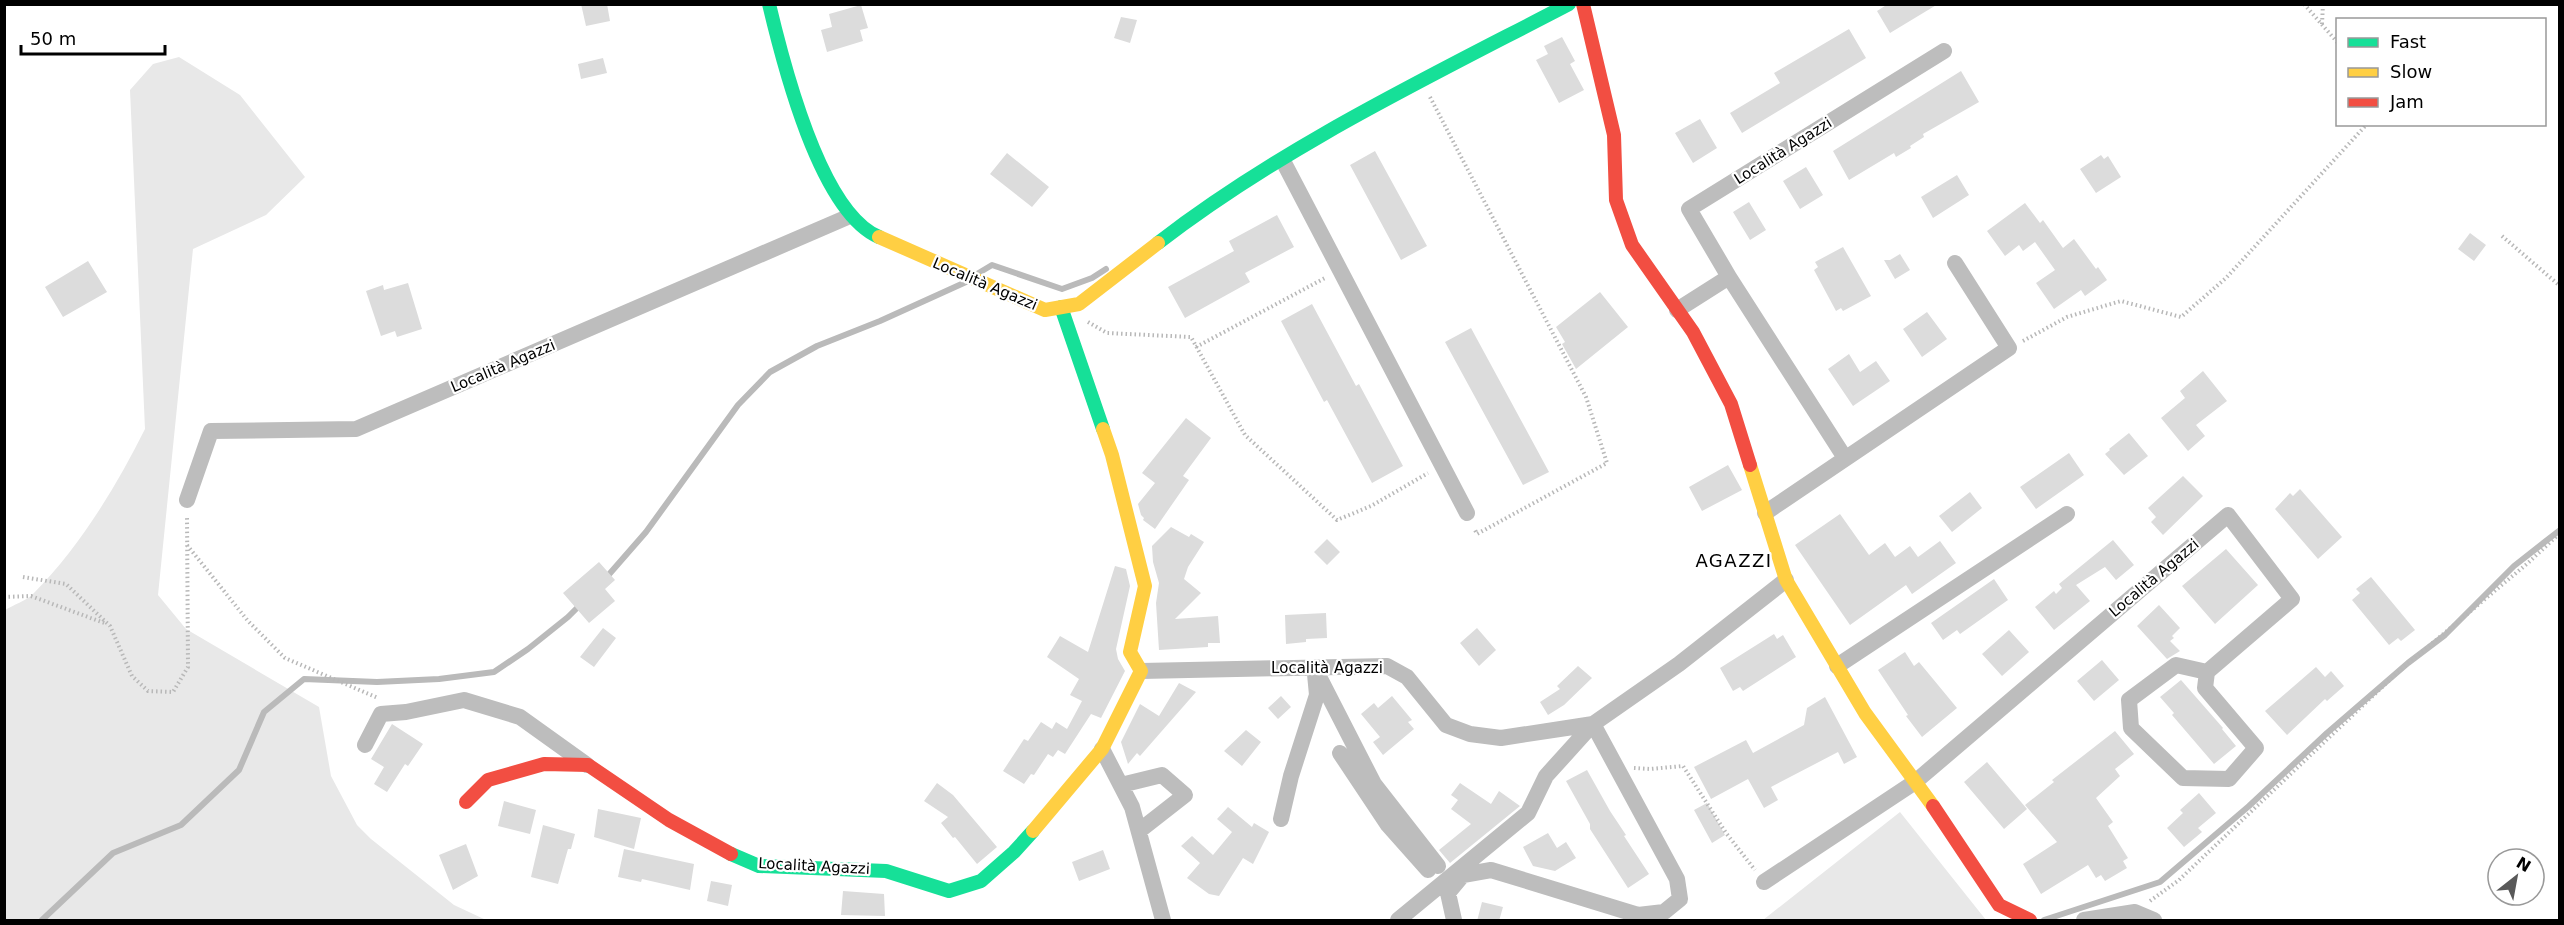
<svg xmlns="http://www.w3.org/2000/svg" width="2564" height="925" viewBox="0 0 2564 925" font-family="'DejaVu Sans',sans-serif">
<style>
.green{fill:#e8e8e8}
.lines{fill:none;stroke-linecap:round;stroke-linejoin:round}
.stream{stroke:#bababa;stroke-width:6}
.building{fill:#dcdcdc}
.path{stroke:#b8b8b8;stroke-width:4;stroke-dasharray:1.5 3;stroke-linecap:butt}
.street{stroke:#bdbdbd;stroke-width:16}
.fast{stroke:#16e098;stroke-width:14}
.slow{stroke:#ffcf43;stroke-width:14}
.jam{stroke:#f24e42;stroke-width:14}
.labels{text-anchor:middle;dominant-baseline:central;stroke-width:4.5;stroke-linejoin:round;paint-order:stroke}
.street-label{font-size:15px;fill:#000;stroke:#fff}
.quarter-label{font-size:18px;letter-spacing:1.5px;fill:#000;stroke:#fff}
</style>
<rect width="100%" height="100%" fill="#fff"/>
<path class="green" d="M179 57 240 95 305 177 266 215 193 249 158 595 186 629 319 707 331 776 357 825 371 839 454 905 486 920H5V610C13 605 26 601 33 594 79 548 116 487 145 429L130 90 153 64Z
M1900 812 1986 920H1763Z"/>
<g class="lines">
<path class="stream" d="M977 274 992 265 1062 289 1092 278 1106 269
M605 579 646 532 738 405 770 372 817 346 880 321 966 282
M42 920 113 853 181 825 239 770 264 712 304 679 377 682 439 679 494 672 528 649 568 617 581 604
M2044 920 2160 882 2249 806 2327 733 2408 663 2445 635 2514 566 2560 530"/>
</g>
<path class="building" d="M581 4H607L610 21 586 26Z
M1888 4H1938L1890 33 1877 11Z
M861 5 868 28 860 30 863 41 827 52 821 30 832 27 829 14Z
M1121 17 1137 20 1130 43 1114 38Z
M1849 29 1866 58 1742 133 1730 113 1780 83 1774 73Z
M1562 37 1575 61 1570 64 1584 90 1559 103 1536 60 1548 54 1544 46Z
M603 58 607 73 581 79 578 64Z
M1961 71 1979 102 1923 134 1924 137 1910 146 1911 148 1896 157 1894 153 1849 180 1833 151Z
M1700 119 1717 148 1693 163 1675 133Z
M1375 151 1427 246 1401 260 1350 165Z
M1007 153 1049 187 1032 207 990 174Z
M2101 155 2104 159 2108 156 2121 177 2096 193 2080 169Z
M1806 167 1823 195 1800 209 1783 181Z
M1957 175 1969 195 1933 218 1921 197Z
M1749 202 1766 230 1750 240 1733 212Z
M2025 203 2040 223 2043 220 2063 248 2074 239 2096 269 2098 267 2107 280 2085 296 2081 290 2054 309 2036 283 2055 270 2035 242 2023 251 2019 245 2005 256 1987 231Z
M1277 215 1294 247 1245 273 1250 282 1185 318 1168 287 1234 251 1229 241Z
M2470 233 2486 245 2474 261 2458 249Z
M1843 247 1871 296 1843 311 1841 308 1836 311 1814 270 1818 267 1815 262Z
M1900 254 1910 270 1895 279 1884 260H1890Z
M88 261 107 292 63 317 45 287Z
M408 283 422 329 397 337 395 331 381 336 366 291 383 285 384 290Z
M1600 292 1628 327 1576 369 1562 344 1565 342 1556 327Z
M1312 304 1356 386 1359 384 1403 466 1372 483 1327 400 1324 402 1281 321Z
M1927 312 1947 339 1922 357 1903 329Z
M1471 328 1549 472 1523 485 1445 342Z
M1849 354 1860 372 1876 361 1890 381 1853 406 1828 369Z
M2203 371 2227 401 2196 425 2205 436 2188 451 2161 418 2185 398 2180 391Z
M1186 418 1211 438 1183 476 1189 480 1155 529 1143 520 1144 518 1141 515 1138 504 1155 483 1142 473Z
M2129 433 2148 456 2124 475 2105 454 2110 450 2109 449Z
M2069 453 2084 475 2036 509 2020 487Z
M1728 465 1742 490 1702 511 1689 487Z
M2183 476 2203 496 2163 535 2151 522 2156 517 2148 508Z
M2300 489 2342 537 2318 559 2275 509 2290 493 2293 496Z
M1970 492 1982 508 1952 532 1939 516Z
M1840 514 1869 555 1885 543 1895 557 1910 546 1918 557 1940 541 1956 563 1912 594 1906 585 1850 625 1795 545Z
M1171 527 1189 537 1191 534 1204 542 1188 567 1184 579 1201 593 1175 619 1218 616 1220 643H1208V647L1159 650 1156 603 1159 583 1153 562 1152 546Z
M1327 539 1340 552 1327 565 1314 552Z
M2113 540 2134 565 2116 580 2105 567 2076 585 2090 601 2054 630 2035 607 2054 591 2056 594 2062 588 2059 584Z
M2226 549 2258 585 2215 624 2182 586Z
M599 562 615 580 605 589 615 601 589 623 563 593Z
M1115 566 1126 569 1130 586 1116 649 1118 659 1125 671 1101 718 1091 714 1065 754 1058 750 1053 757 1048 754 1034 775 1031 774 1024 784 1003 771 1024 739 1028 741 1041 722 1052 729 1056 722 1067 729 1082 701 1070 695 1079 679 1047 657 1060 636 1088 652Z
M2371 577 2415 630 2401 641 2398 638 2389 645 2352 600 2360 593 2356 589Z
M1994 579 2008 600 1960 634 1957 630 1943 640 1931 623Z
M2159 605 2180 628 2172 636 2174 638 2170 641 2180 651 2167 659 2137 626Z
M1326 613 1327 638 1306 639V642L1286 644 1285 615Z
M603 628 616 638 594 667 580 657Z
M1477 628 1496 650 1479 666 1460 643Z
M2009 630 2029 652 2002 676 1982 654Z
M1774 634 1777 639 1783 635 1796 657 1743 691 1740 687 1733 691 1720 668Z
M1905 652 1914 666 1919 662 1957 708 1922 737 1906 716 1908 715 1878 670Z
M2102 660 2119 680 2094 701 2077 681Z
M1578 666 1592 678 1564 705 1548 715 1540 702 1560 689 1557 686Z
M2316 667 2325 677 2331 671 2344 686 2327 701 2325 699 2287 735 2265 711Z
M2181 680 2223 728 2222 729 2236 746 2214 764 2172 715 2174 713 2160 697Z
M1179 683 1196 692 1140 756 1137 753 1128 764 1121 742 1140 704 1159 716Z
M1281 696 1291 707 1278 719 1268 708Z
M1392 696 1412 720 1408 722 1414 729 1383 755 1373 742 1380 737 1361 714 1374 703 1378 708Z
M1825 697 1857 757 1844 764 1838 752 1771 787 1778 800 1764 808 1748 779 1711 799 1694 767 1746 740 1753 753 1804 725 1807 708Z
M392 724 423 744 408 766 405 764 387 792 374 784 384 767 371 759Z
M1246 730 1261 742 1242 766 1224 751Z
M2115 731 2134 754 2115 769 2120 776 2096 798 2113 822 2108 826 2128 858 2123 861 2127 868 2105 881 2101 875 2096 878 2088 865 2041 894 2023 864 2057 842 2025 805 2054 782 2052 780Z
M1987 762 2027 809 2004 829 1964 782Z
M1587 770 1610 811 1626 835 1624 836 1649 874 1628 888 1590 829V824L1566 781Z
M937 783 953 795 997 847 977 864 955 837 953 838 941 823 948 817 924 801Z
M1460 783 1491 804 1499 791 1520 806 1450 863 1439 850 1471 824 1451 809 1458 800 1451 795Z
M2199 793 2216 813 2198 828 2202 832 2184 847 2167 828 2183 813 2180 810Z
M504 801 536 810 530 834 498 826Z
M1707 803 1725 835 1712 843 1694 810Z
M1228 807 1252 827 1254 823 1269 832 1253 864 1243 858 1219 896 1209 894 1187 878 1200 863 1181 846 1192 836 1213 855 1232 832 1217 819Z
M598 809 641 818 634 849 594 837Z
M543 825 575 834 571 849H568L558 884 531 877Z
M1548 833 1557 848 1566 842 1576 858 1555 871 1533 866 1523 847Z
M466 844 478 876 453 890 439 855Z
M624 849 694 864 690 890 642 879 641 882 618 877Z
M1103 850 1110 869 1079 881 1072 862Z
M711 881 732 885 728 906 707 901Z
M843 891 884 894 885 916 841 915Z
M1482 902 1503 907 1499 921H1477Z"/>
<g class="lines">
<path class="path" d="M2304 4 2338 43
M2322 24 2323 4
M1430 97 1586 397 1607 463 1477 534 1474 528
M2502 236 2560 286
M1088 322 1107 333 1191 337 1245 435 1337 520 1371 506 1428 473
M2023 341 2067 317 2121 301 2181 317 2226 278 2367 124
M1196 347 1325 278
M187 545 248 621 285 658 378 698
M23 577 66 584 110 626 132 676 148 691 173 692 188 667 187 516
M4 597 31 596 107 624
M1634 768 1650 769 1683 766 1726 833 1755 870
M2150 901 2179 880 2398 672 2528 563 2560 533"/>
<path class="street" d="M1283 161 1467 513
M1729 277 1845 458
M1677 310 1729 277 1689 209 1944 51
M187 500 211 431 356 429 850 216
M1765 513 2009 348 1955 263
M2176 665 2207 672 2205 688 2256 748 2229 779 2183 778 2131 728 2129 700Z
M1837 666 2067 514
M1314 667 1374 784 1438 866
M1141 671 1387 666 1407 677 1446 725 1470 734 1501 738 1593 724 1679 664 1786 580
M365 745 381 714 406 712 464 700 520 717 587 765
M1102 749 1132 807 1163 920
M1340 753 1388 825 1428 870
M1121 785 1162 775 1185 795 1139 831
M1281 819 1291 776 1317 695 1315 674
M1764 882 1915 782 2228 515 2292 599 2207 672
M1398 920 1528 813 1546 776 1593 724 1677 879 1680 899 1664 912 1638 915 1491 870 1463 875 1448 893 1454 920
M2084 920 2135 912 2154 920"/>
<path class="fast" d="M769 4C783 63 820 212 879 237
M1158 243C1284 146 1429 77 1569 4
M1061 307 1103 429
M731 854 759 866 886 871 949 891 981 881 1014 852 1033 831"/>
<path class="slow" d="M879 237 1045 310 1079 304 1158 243
M1750 465 1786 580 1865 713 1933 806
M1033 831 1102 749 1141 671 1130 652 1145 586 1112 455 1103 429"/>
<path class="jam" d="M1583 4 1614 135 1616 200 1632 245 1693 332 1731 404 1750 465
M466 802 488 780 544 764 588 765 669 820 731 854
M1933 806 1999 905 2030 920"/>
</g>
<g class="labels">
<g class="street-label">
<text transform="translate(1783 151) rotate(-32)">Località Agazzi</text>
<text transform="translate(985 284) rotate(23)">Località Agazzi</text>
<text transform="translate(503 366) rotate(-23)">Località Agazzi</text>
<text transform="translate(2154 578) rotate(-40)">Località Agazzi</text>
<text x="1327" y="668">Località Agazzi</text>
<text transform="translate(814 866) rotate(3)">Località Agazzi</text>
</g>
<g class="quarter-label">
<text x="1734" y="560">AGAZZI</text>
</g>
</g>
<rect width="2564" height="925" fill="none" stroke="#000000" stroke-width="12"/>
<rect x="2336" y="18" width="210" height="108" fill="#ffffff" stroke="#999999" stroke-width="1.5"/>
<rect x="2348" y="38" width="30" height="9" fill="#16e098" stroke="#999999" stroke-width="1.5"/>
<text x="2390" y="48" font-size="18" fill="#000000">Fast</text>
<rect x="2348" y="68" width="30" height="9" fill="#ffcf43" stroke="#999999" stroke-width="1.5"/>
<text x="2390" y="78" font-size="18" fill="#000000">Slow</text>
<rect x="2348" y="98" width="30" height="9" fill="#f24e42" stroke="#999999" stroke-width="1.5"/>
<text x="2390" y="108" font-size="18" fill="#000000">Jam</text>
<g transform="translate(2516 877) rotate(31)"><circle r="28" fill="#ffffff" stroke="#999999" stroke-width="1.5"/>
<path d="M0-4.5L10 22L0 15L-10 22Z" fill="#595959"/>
<text y="-9" font-size="16" font-weight="bold" text-anchor="middle" fill="#000000">N</text>
</g>
<path d="M21 45v9h144v-9" fill="none" stroke="#000000" stroke-width="3"/>
<text x="30" y="45" font-size="18" fill="#000000" stroke="#ffffff" stroke-width="4.5" paint-order="stroke">50 m</text>
</svg>
